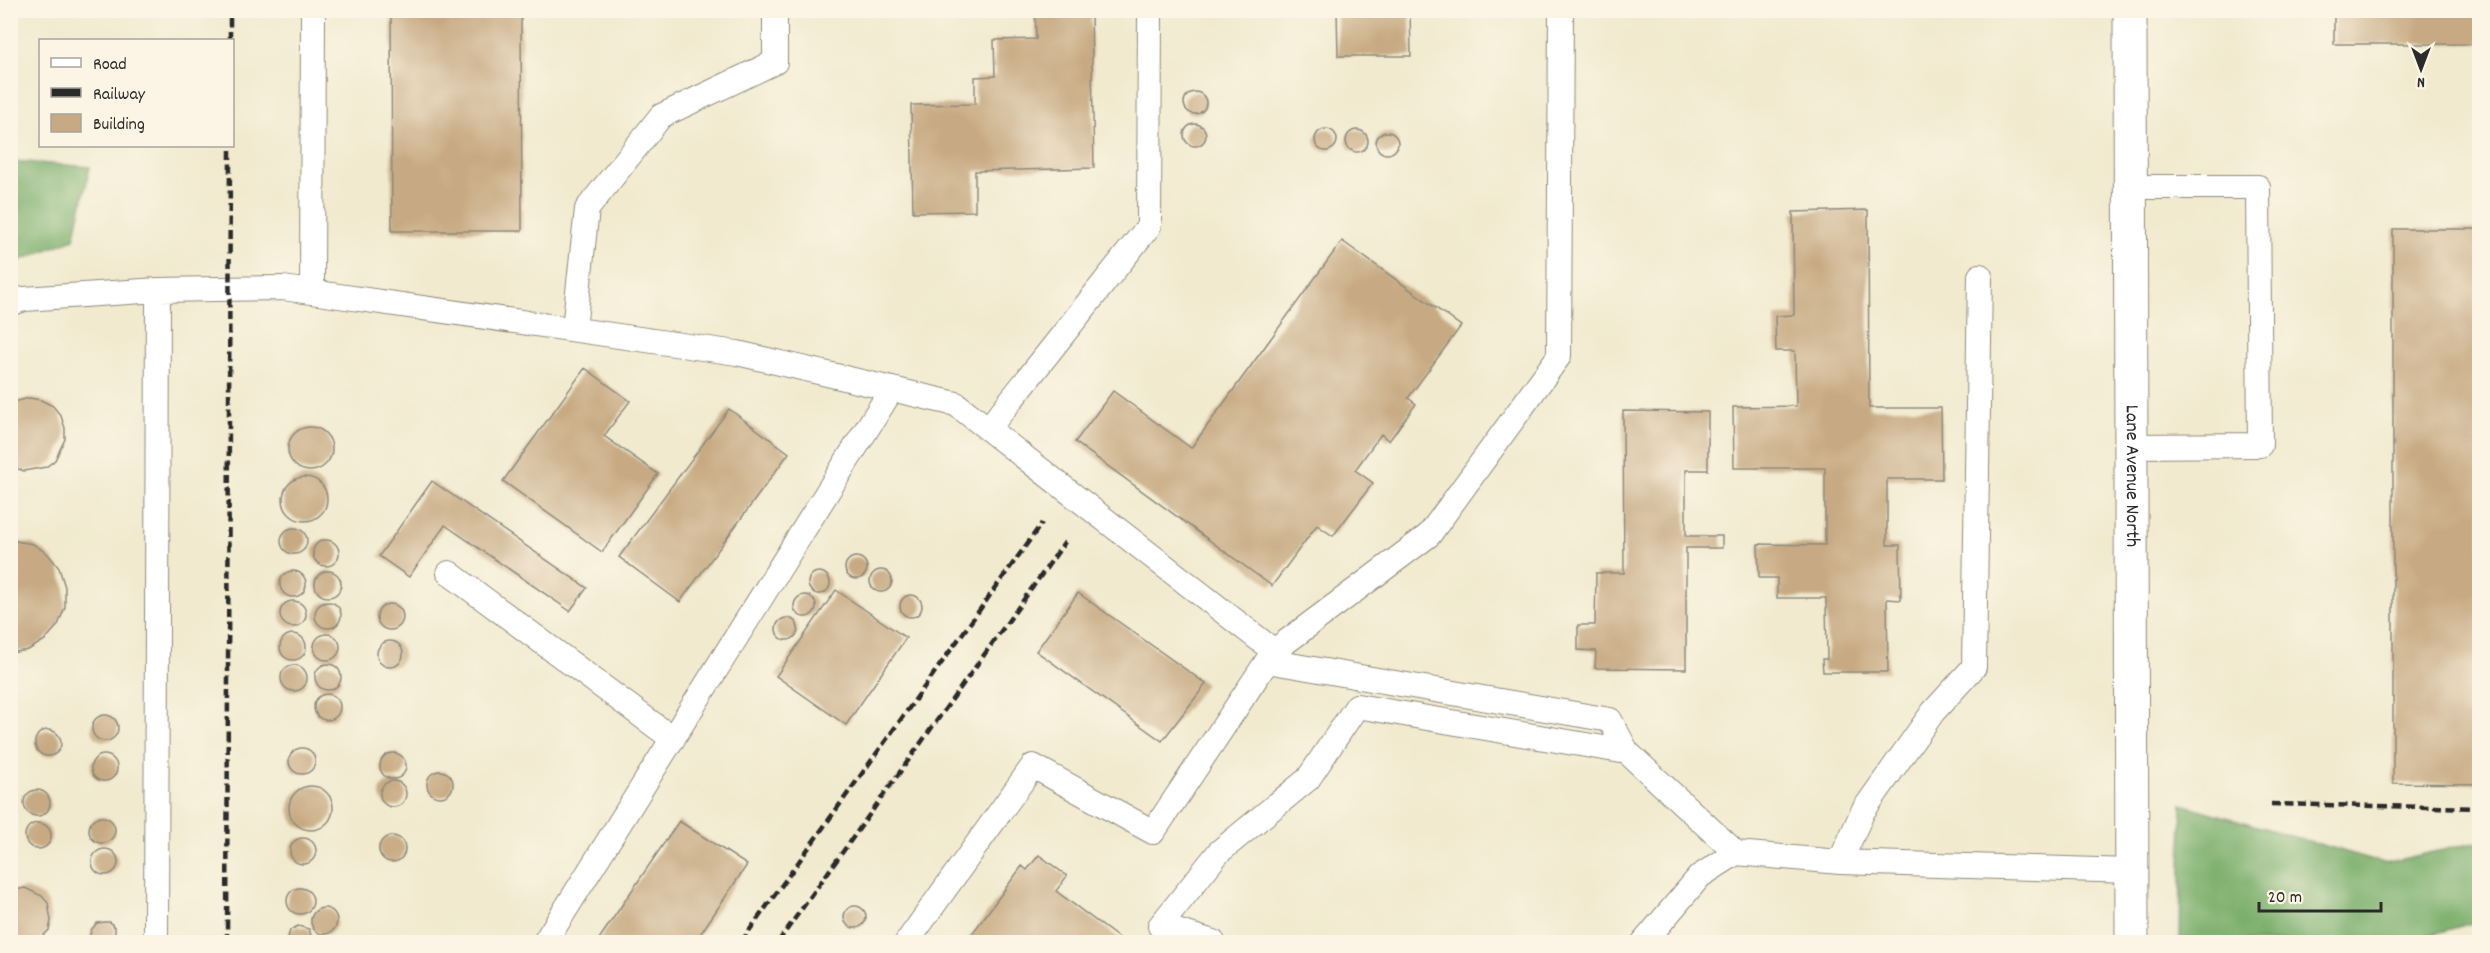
<svg xmlns="http://www.w3.org/2000/svg" width="2490" height="953" viewBox="0 0 2490 953" font-family="Dekko,sans-serif">
<style>
.forest{fill:#79ae6a;stroke:#526c4a;stroke-width:1.5}
.building{fill:#c7aa83}
.lines{fill:none;stroke-linecap:round;stroke-linejoin:round}
.service-casing{stroke:#8e8a7d;stroke-width:26}
.secondary-casing{stroke:#8e8a7d;stroke-width:35}
.service{stroke:#fff;stroke-width:24}
.secondary{stroke:#fff;stroke-width:33}
.rail{stroke:#2b2b2b;stroke-width:4.5;stroke-dasharray:9 4.5;stroke-linecap:butt}
.labels{text-anchor:middle;dominant-baseline:central;stroke-width:4.5;stroke-linejoin:round;paint-order:stroke}
.street-label{font-size:20px;fill:#2b2b2b;stroke:#fcf5e5}
</style>
<rect width="100%" height="100%" fill="#fcf5e5"/>
<filter id="ink" filterUnits="userSpaceOnUse"><feTurbulence type="fractalNoise" baseFrequency=".0167" numOctaves="2"/><feDisplacementMap in="SourceGraphic" scale="12" xChannelSelector="R" yChannelSelector="G"/><feConvolveMatrix kernelMatrix="1 2 1 2 8 2 1 2 1" color-interpolation-filters="sRGB"/></filter>
<filter id="wash" filterUnits="userSpaceOnUse"><feTurbulence type="fractalNoise" baseFrequency=".008" numOctaves="4" result="noise"/><feDisplacementMap in="SourceGraphic" scale="24" xChannelSelector="R" yChannelSelector="G"/><feGaussianBlur stdDeviation="1.35" result="paint"/><feColorMatrix in="noise" values="0 0 0 0 0 0 0 0 0 0 0 0 0 0 0 0 0 1.4 0 .05"/><feComposite in="paint" operator="in"/></filter>
<g filter="url(#wash)">
<rect width="100%" height="100%" fill="#f1eacf"/>
<path class="forest" d="M11 161 90 167 74 239 11 264Z
M2182 804 2384 863 2479 842V921L2405 942H2180Z"/>
<g id="blocks">
<path class="building" d="M391 10H521L522 231H392Z
M1035 10H1091L1094 168 975 171V211L913 212 911 105 975 104V77L995 76 994 40 1036 39Z
M1337 10H1410L1411 56H1338Z
M2334 10H2480V44H2334Z
M1184 103a11 11 0 1 1 22 0a11 11 0 1 1-22 0Z
M1184 135a11 11 0 1 1 22 0a11 11 0 1 1-22 0Z
M1315 140a11 11 0 1 1 22 0a11 11 0 1 1-22 0Z
M1346 141a11 11 0 1 1 22 0a11 11 0 1 1-22 0Z
M1376 143a11 11 0 1 1 22 0a11 11 0 1 1-22 0Z
M1868 210 1869 408H1941L1942 479H1887V545H1900L1901 600 1887 599 1888 672H1823L1822 659H1827L1826 598H1777V578H1759L1758 544 1825 545V468H1734L1733 407 1796 406 1795 351H1776L1775 316 1794 315 1793 212Z
M2393 229H2480V784L2393 783Z
M1342 241 1461 326 1408 398 1416 404 1389 441 1381 434 1355 470 1373 483 1333 536 1317 525 1272 586 1075 442 1113 391 1191 448Z
M585 368 630 401 604 436 658 474 602 552 503 481Z
M29 398 41 400 53 406 61 416 65 428V439L55 460 46 467 24 471 10 466V403Z
M729 409 789 453 680 602 619 557Z
M1623 411 1708 412V470H1686V536H1722V548H1686V669L1595 668 1596 651 1578 650V625H1595L1596 573H1624Z
M288 449a22 22 0 1 1 44 0a22 22 0 1 1-44 0Z
M283 499a22 22 0 1 1 44 0a22 22 0 1 1-44 0Z
M432 481 587 588 570 611 445 525 409 577 379 556Z
M281 541a13 13 0 1 1 26 0a13 13 0 1 1-26 0Z
M313 553a13 13 0 1 1 26 0a13 13 0 1 1-26 0Z
M10 540 33 544 48 554 59 568 65 587V607L58 625 45 640 28 650 10 653Z
M845 568a11 11 0 1 1 22 0a11 11 0 1 1-22 0Z
M870 581a11 11 0 1 1 22 0a11 11 0 1 1-22 0Z
M280 584a13 13 0 1 1 26 0a13 13 0 1 1-26 0Z
M315 584a13 13 0 1 1 26 0a13 13 0 1 1-26 0Z
M808 583a11 11 0 1 1 22 0a11 11 0 1 1-22 0Z
M836 590 906 638 846 725 776 676Z
M1078 593 1206 684 1162 741 1036 651Z
M900 606a11 11 0 1 1 22 0a11 11 0 1 1-22 0Z
M794 606a11 11 0 1 1 22 0a11 11 0 1 1-22 0Z
M280 614a13 13 0 1 1 26 0a13 13 0 1 1-26 0Z
M315 615a13 13 0 1 1 26 0a13 13 0 1 1-26 0Z
M377 617a13 13 0 1 1 26 0a13 13 0 1 1-26 0Z
M776 629a11 11 0 1 1 22 0a11 11 0 1 1-22 0Z
M280 647a13 13 0 1 1 26 0a13 13 0 1 1-26 0Z
M314 647a13 13 0 1 1 26 0a13 13 0 1 1-26 0Z
M377 654a13 13 0 1 1 26 0a13 13 0 1 1-26 0Z
M315 677a13 13 0 1 1 26 0a13 13 0 1 1-26 0Z
M281 678a13 13 0 1 1 26 0a13 13 0 1 1-26 0Z
M314 707a13 13 0 1 1 26 0a13 13 0 1 1-26 0Z
M92 728a13 13 0 1 1 26 0a13 13 0 1 1-26 0Z
M35 743a13 13 0 1 1 26 0a13 13 0 1 1-26 0Z
M289 761a13 13 0 1 1 26 0a13 13 0 1 1-26 0Z
M380 766a13 13 0 1 1 26 0a13 13 0 1 1-26 0Z
M91 768a13 13 0 1 1 26 0a13 13 0 1 1-26 0Z
M427 784a13 13 0 1 1 26 0a13 13 0 1 1-26 0Z
M380 794a13 13 0 1 1 26 0a13 13 0 1 1-26 0Z
M289 808a22 22 0 1 1 44 0a22 22 0 1 1-44 0Z
M24 803a13 13 0 1 1 26 0a13 13 0 1 1-26 0Z
M89 830a13 13 0 1 1 26 0a13 13 0 1 1-26 0Z
M679 821 747 865 695 942H597Z
M25 836a13 13 0 1 1 26 0a13 13 0 1 1-26 0Z
M379 849a13 13 0 1 1 26 0a13 13 0 1 1-26 0Z
M290 851a13 13 0 1 1 26 0a13 13 0 1 1-26 0Z
M92 862a13 13 0 1 1 26 0a13 13 0 1 1-26 0Z
M1039 855 1067 876 1056 891 1124 942H966L1022 866 1027 870Z
M287 901a13 13 0 1 1 26 0a13 13 0 1 1-26 0Z
M25 888 42 896 48 903 51 921 49 930 37 942H10V891Z
M844 917a11 11 0 1 1 22 0a11 11 0 1 1-22 0Z
M311 921a13 13 0 1 1 26 0a13 13 0 1 1-26 0Z
M105 922H110L115 928V941L93 942 90 935 91 930 97 923Z
M298 926 309 929 313 942H287L290 930Z"/>
</g>
</g>
<g filter="url(#ink)">
<use href="#blocks" fill-opacity="0" stroke="#8e8a7d" stroke-width="1.5"/>
<g class="lines">
<defs>
<path id="service" d="M2130 187H2258L2260 445 2131 446
M312 292 313 10
M10 304 24 299 158 290
M574 329 587 209 661 116 775 62V10
M988 429 1149 226 1150 10
M449 573 673 739
M1274 651 1429 535 1559 356 1561 10
M1267 661 1610 720 1627 752
M1840 862 1863 811 1933 712 1974 667 1980 276
M156 942 158 290 283 288 737 353 956 404 1274 651 1153 832 1033 766 907 942
M545 942 892 389
M1213 942 1160 926 1219 852 1308 779 1357 706 1627 752 1736 853
M1644 942 1700 876 1736 853 1840 862 2131 871"/>
<g id="secondary">
<path id="s1" d="M2130 10 2132 942"/>
</g>
</defs>
<use href="#service" class="service-casing"/>
<use href="#secondary" class="secondary-casing"/>
<use href="#service" class="service"/>
<use href="#secondary" class="secondary"/>
<path class="rail" d="M230 40V10
M2271 804 2480 808
M227 942 230 146
M741 942 1042 523
M778 942 1065 542"/>
</g>
</g>
<g class="labels">
<g class="street-label">
<text stroke="none"><textPath href="#s1" startOffset="466">Lane Avenue North</textPath></text>
</g>
</g>
<rect width="2490" height="953" fill="none" stroke="#fcf5e5" stroke-width="36"/>
<rect x="39" y="39" width="195" height="108" fill="#fcf5e5" stroke="#a8a49b" stroke-width="1.5"/>
<rect x="51" y="58" width="30" height="9" fill="#ffffff" stroke="#a8a49b" stroke-width="1.5"/>
<text x="93" y="69" font-size="18" fill="#2b2b2b">Road</text>
<rect x="51" y="88" width="30" height="9" fill="#2b2b2b" stroke="#a8a49b" stroke-width="1.5"/>
<text x="93" y="99" font-size="18" fill="#2b2b2b">Railway</text>
<rect x="51" y="114" width="30" height="18" fill="#c7aa83" stroke="#a8a49b" stroke-width="1.5"/>
<text x="93" y="129" font-size="18" fill="#2b2b2b">Building</text>
<g transform="translate(2421 69) rotate(180)" stroke="#fcf5e5" stroke-width="4.5" paint-order="stroke">
<path d="M0-4.5L10 22L0 15L-10 22Z" fill="#2b2b2b"/>
<text y="-9" font-size="16" font-weight="bold" text-anchor="middle" fill="#2b2b2b">N</text>
</g>
<path d="M2259 902v9h122v-9" fill="none" stroke="#2b2b2b" stroke-width="3"/>
<text x="2268" y="902" font-size="18" fill="#2b2b2b" stroke="#fcf5e5" stroke-width="4.5" paint-order="stroke">20 m</text>
</svg>
